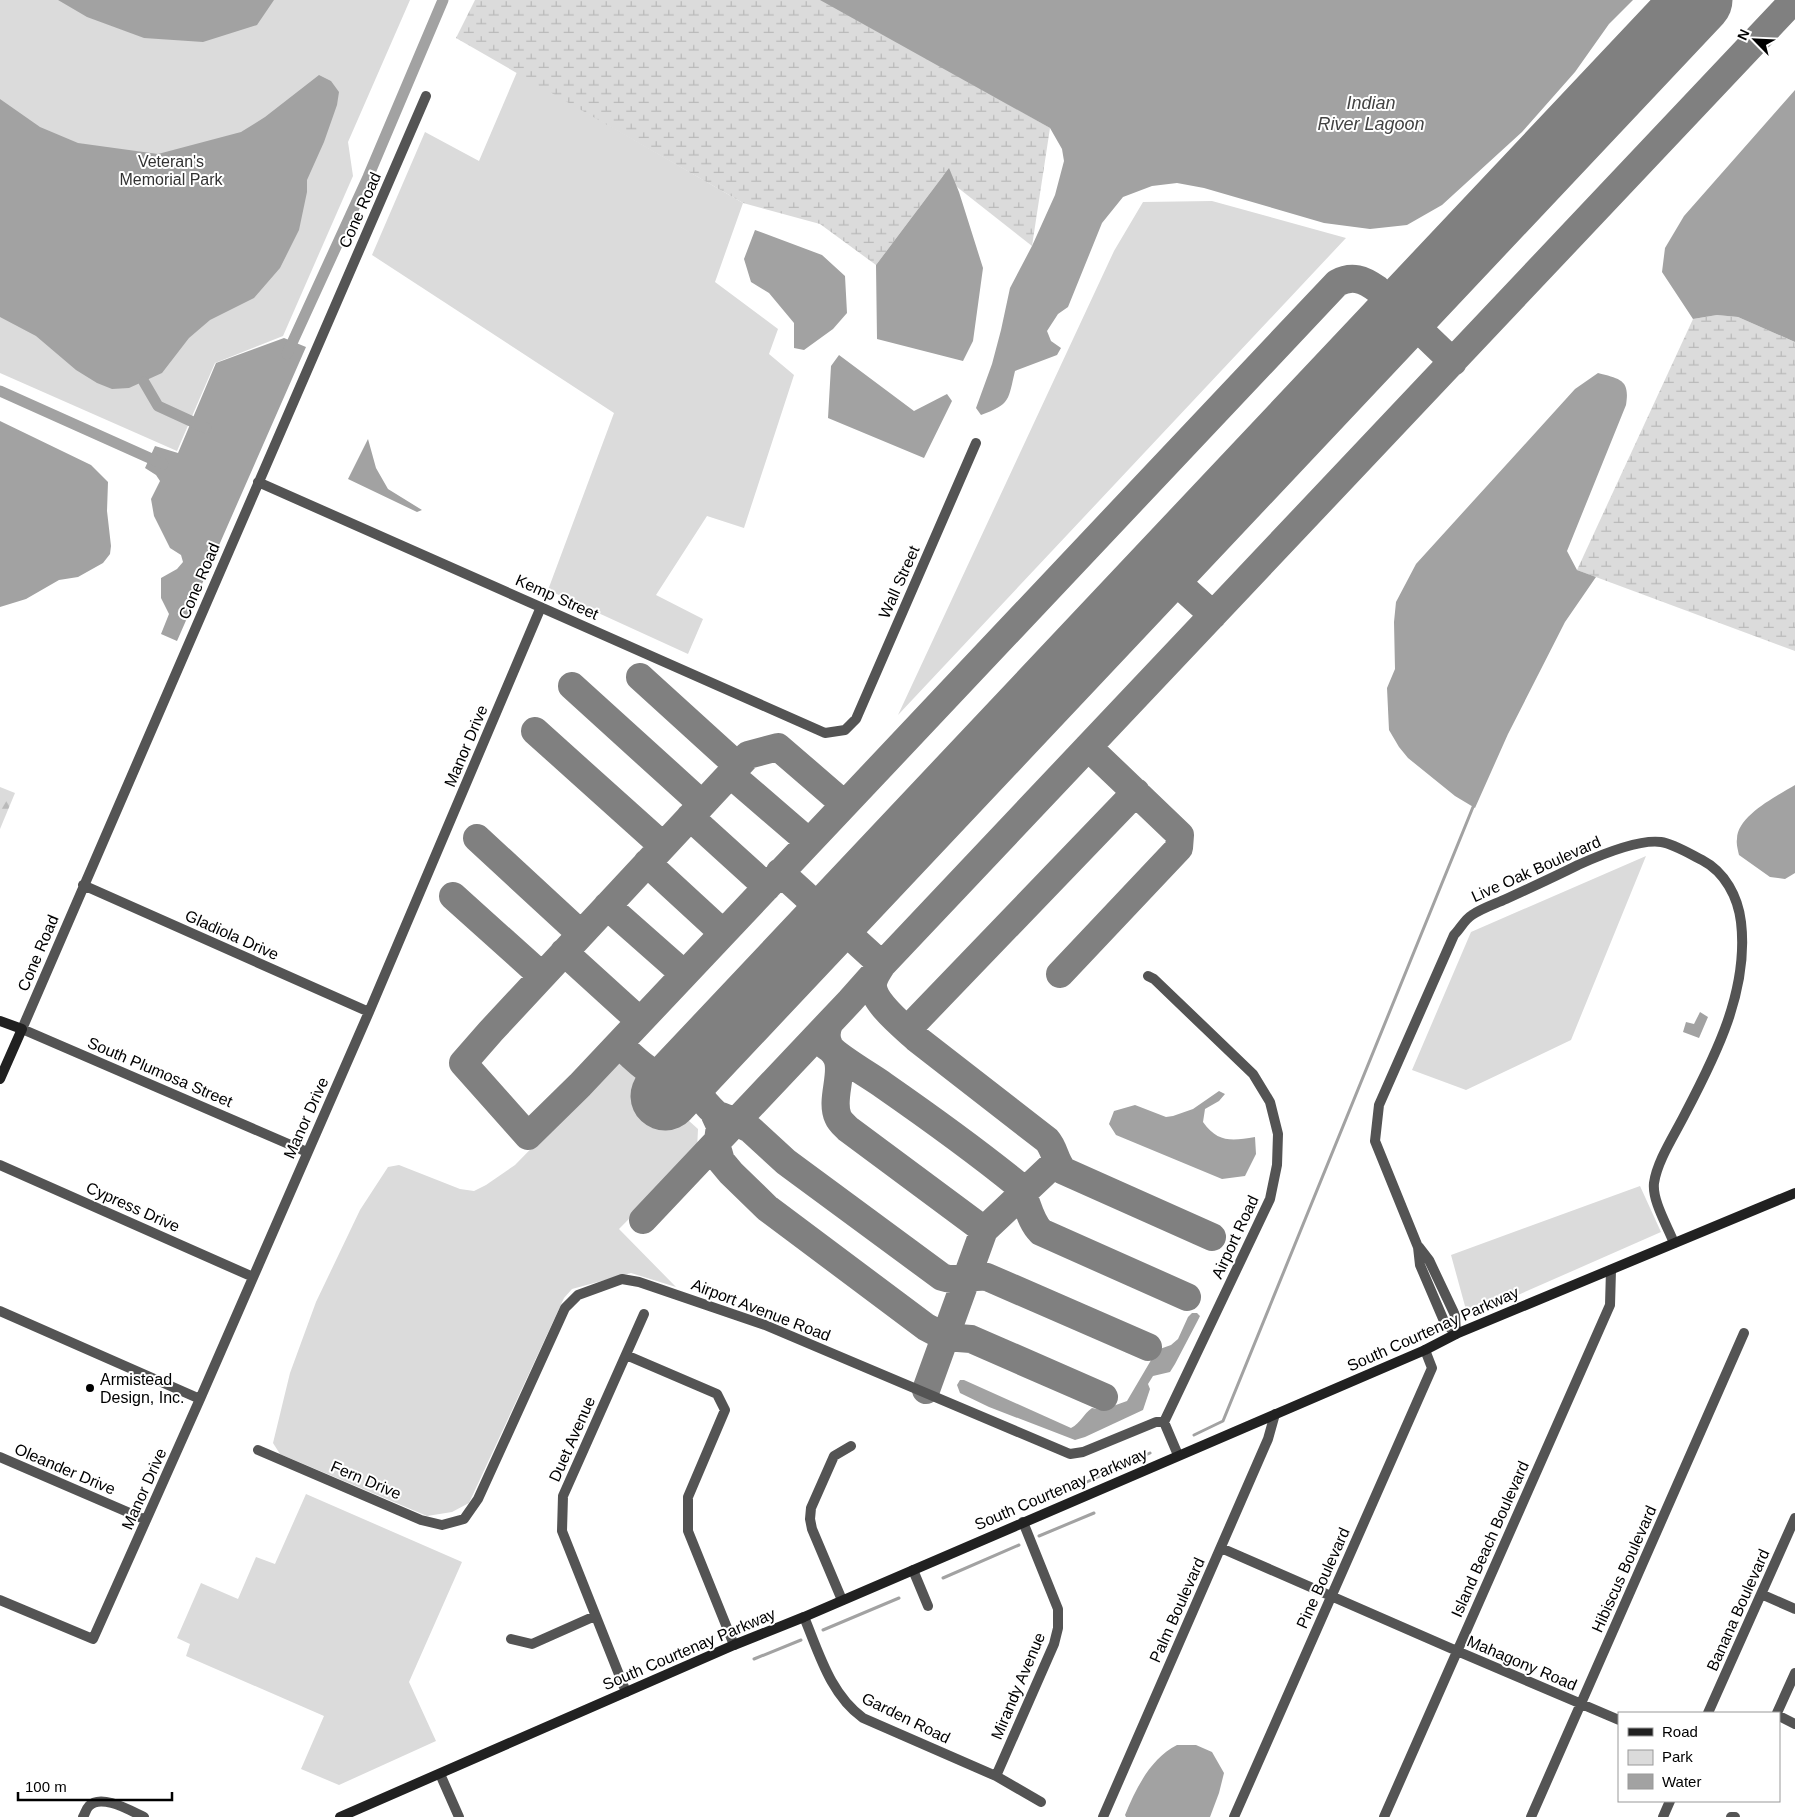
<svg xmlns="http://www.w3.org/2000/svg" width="1795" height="1817" viewBox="0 0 1795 1817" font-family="Arial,sans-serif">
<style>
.green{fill:#dbdbdb}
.forest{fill:url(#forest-firs)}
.wetland{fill:url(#wetland-marsh)}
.water{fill:#a2a2a2}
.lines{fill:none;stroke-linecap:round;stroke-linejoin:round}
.stream{stroke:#a2a2a2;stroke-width:3}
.canal{stroke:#a2a2a2;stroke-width:11}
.taxiway{stroke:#808080;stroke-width:28}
.runway{stroke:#808080;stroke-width:69}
.street{stroke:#545454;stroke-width:10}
.secondary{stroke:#212121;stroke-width:10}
.poi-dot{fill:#000;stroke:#fff;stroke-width:2}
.labels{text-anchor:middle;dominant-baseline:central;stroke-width:4;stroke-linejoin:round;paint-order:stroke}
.park-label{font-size:16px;fill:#323232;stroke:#fff}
.street-label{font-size:16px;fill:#000;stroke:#fff}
.poi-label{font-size:16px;fill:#000;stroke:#fff;text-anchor:start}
.water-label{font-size:18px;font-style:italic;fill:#434343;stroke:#fff}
</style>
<defs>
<pattern id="forest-firs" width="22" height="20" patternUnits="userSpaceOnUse" patternTransform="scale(1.25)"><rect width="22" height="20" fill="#dbdbdb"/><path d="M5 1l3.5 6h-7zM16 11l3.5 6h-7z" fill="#bababa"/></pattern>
<pattern id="wetland-marsh" width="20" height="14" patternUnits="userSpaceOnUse" patternTransform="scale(1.25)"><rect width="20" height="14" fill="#dbdbdb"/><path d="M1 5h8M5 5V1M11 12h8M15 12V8" fill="none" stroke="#bababa"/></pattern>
</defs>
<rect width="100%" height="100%" fill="#fff"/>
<path class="green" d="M0 0H410L348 142 353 176 283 336 215 363 177 451 0 373Z
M517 72 743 203 715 282 778 329 769 354 794 375 744 528 707 516 656 595 703 619 688 654 548 590 614 413 372 255 425 132 479 161Z
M1212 201 1346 238 898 715 1114 251 1143 202Z
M1646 856 1571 1040 1466 1090 1412 1070 1471 932Z
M620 1063 628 1066 698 1129 697 1150 619 1229 676 1287 631 1273 572 1289 564 1298 469 1503 452 1512 427 1516 280 1454 273 1443 290 1373 316 1302 360 1210 388 1167 399 1165 460 1189 474 1191 486 1185 515 1165 613 1065Z
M1640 1186 1661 1232 1468 1317 1451 1255Z
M306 1494 462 1562 409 1682 436 1741 339 1785 301 1769 324 1716 186 1656 190 1644 177 1638 201 1583 238 1599 256 1557 275 1564Z"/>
<path class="forest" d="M0 787 15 793 0 829Z"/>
<path class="wetland" d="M475 0H827L1050 128 1032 246 943 176 876 265 820 224 743 203 456 38Z
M1717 315 1738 317 1795 342V651L1577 570 1693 319Z"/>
<path class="water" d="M58 0H274L257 25 203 42 144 38 87 17Z
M820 0H1633L1609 24 1575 72 1522 132 1442 205 1407 225 1370 229 1324 223 1204 188 1177 183 1152 186 1123 197 1102 223 1068 307 1058 314 1047 331 1051 341 1061 348 1057 355 1015 371C1008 400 1011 404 981 415L976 408 992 364 1001 330 1010 288 1032 246 1055 195 1064 161 1062 149 1050 128Z
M319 75 331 81 339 92 337 105 324 142 307 180V192L299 230 280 268 254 298 210 320 189 338 162 373 129 388 112 389 97 383 76 370 36 336 0 317V99L40 127 78 143 158 154 241 132 265 117Z
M1795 90V342L1738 317 1717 315 1693 319 1662 272 1665 248 1684 216Z
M949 168 959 192 983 268 973 341 963 361 877 339 876 265Z
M755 230 822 255 845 276 847 313 833 329 804 350 794 348V323L769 293 751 282 744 259Z
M284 338 306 347 177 641 161 634 169 614 161 598V578L177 569 183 562 181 555 170 548 154 516 151 499 160 481 156 475 145 468 155 446 178 453 216 363Z
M839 355 914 411 947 394 952 401 924 458 828 418 831 366Z
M1598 373C1621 379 1630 380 1626 405L1567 551 1577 570 1596 577 1565 622 1508 734 1475 808 1455 796 1408 758 1399 747 1389 730 1387 688 1395 669 1394 622 1396 602 1416 564 1575 389Z
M0 421 91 465 108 482 107 511 111 546 110 554 103 563 78 577 59 580 26 599 0 607Z
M368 439 376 468 388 489 422 510 417 512 348 479Z
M1795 785V873L1785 879 1770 877 1739 855C1738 850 1736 844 1737 839 1737 816 1777 796 1795 785Z
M1700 1012 1708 1017 1699 1038 1683 1032 1686 1022 1694 1024Z
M1219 1091 1225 1094 1219 1101 1205 1109 1203 1122C1218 1143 1232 1141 1255 1137L1256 1154 1245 1176 1222 1179 1116 1135 1109 1124 1114 1111 1135 1105 1166 1117 1173 1116 1193 1109Z
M1192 1313H1197L1200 1316 1197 1322 1175 1364 1170 1372 1153 1376 1148 1384 1150 1389 1143 1410 1085 1437 1075 1440 989 1407 960 1393 957 1385 960 1380H964L1071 1428C1081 1423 1083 1414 1092 1408L1102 1410 1127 1401 1157 1350 1171 1345 1178 1339 1188 1317Z
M1177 1745H1196L1212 1752 1224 1773 1219 1793 1210 1817H1126L1125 1815C1136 1788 1151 1758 1177 1745Z"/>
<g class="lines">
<path class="stream" d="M1194 1435 1223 1421 1473 807
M1076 1487 1150 1453
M1039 1536 1094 1513
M943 1578 1019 1545
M823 1630 899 1598
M754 1659 801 1640"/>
<path class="canal" d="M287 354 368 177 443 0
M144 382 158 406 206 428
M0 391 163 464"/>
<path class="taxiway" d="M1162 569 1213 615
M640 677 738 766
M572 686 702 804
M535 731 663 846
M730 774 809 842
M844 804 778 747 748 755 491 1031 463 1063 528 1136 580 1085 1337 283C1352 275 1363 279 1377 289L1453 362
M690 817 767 887
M477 838 581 934
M647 863 723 933
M780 872 882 965C878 971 874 977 873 983 871 1001 904 1027 917 1039L1047 1140C1055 1149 1055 1162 1064 1171L1212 1237
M453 896 542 976
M607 906 684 974
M564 952 640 1021
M1060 974 1179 848 1180 835 1088 747
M830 1022C826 1030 825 1039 830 1047 836 1056 872 1077 883 1085 929 1117 975 1150 1018 1185 1028 1200 1028 1219 1041 1232L1187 1297
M907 1030 1136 792
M619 1044C632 1056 658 1086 679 1076 684 1073 690 1068 695 1064 689 1092 709 1108 728 1125
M826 1046C853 1061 828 1095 838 1117 840 1122 844 1125 848 1129L984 1230
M714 1113 720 1126 717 1148 719 1154 721 1161 731 1173 767 1208 926 1327 945 1337 971 1339 1104 1397
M721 1116 736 1122 750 1129 786 1162 942 1277C958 1283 971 1275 987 1277L1148 1347
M643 1220 850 1001 882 965 1794 0
M926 1390 984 1230 1057 1161"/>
<path class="runway" d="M665 1096 1698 0"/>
<path class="street" d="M258 482 825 733 845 730 856 719 976 443
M83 885 369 1012
M1148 976 1154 979 1253 1074 1270 1102 1278 1134 1277 1165 1270 1199 1164 1422 1178 1455
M307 1152 22 1029 426 96
M0 1165 253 1277
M1419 1247 1429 1260 1455 1315 1456 1334
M0 1311 200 1399
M1456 1334 1444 1321 1420 1265 1418 1247 1375 1141 1379 1105 1454 935C1460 929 1465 919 1472 915 1482 908 1495 904 1506 899 1530 888 1554 877 1578 865 1598 856 1639 839 1661 842 1674 844 1690 854 1702 860 1725 872 1738 897 1741 922 1749 990 1716 1055 1685 1114 1675 1134 1657 1161 1654 1183 1652 1201 1668 1227 1674 1243
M626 1355 717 1394 725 1410 688 1497V1531L734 1645
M258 1450 421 1520 442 1525 464 1519 478 1499 565 1308 578 1295 622 1279 639 1282 765 1325 1070 1454 1083 1452 1156 1422H1164
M0 1457 146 1520
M1221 1548 1457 1651 1619 1720
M913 1570 928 1606
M1761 1594 1795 1609
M0 1600 93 1639 200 1399 369 1012 541 607
M842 1600 812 1529 810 1519 811 1508 834 1456 851 1446
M804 1617C819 1653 830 1694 863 1718L996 1776 1041 1802
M511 1639 532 1644 595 1616
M626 1692 562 1531 563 1496 644 1314
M1708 1713 1795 1518
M1777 1713 1795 1673
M1779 1716 1795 1724
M440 1774 459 1817
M996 1776 1054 1644 1058 1628V1609L1023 1522
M83 1817C85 1814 86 1809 89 1806 101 1793 131 1811 144 1817
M1103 1817 1268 1439 1275 1414
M1234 1817 1432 1368 1425 1350
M1384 1817 1610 1305 1611 1270
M1531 1817 1744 1333
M1663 1817 1670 1801
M1731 1817H1735"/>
<path class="secondary" d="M0 1021 22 1029 0 1079
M340 1817 734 1645 804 1617 1425 1350 1456 1334 1795 1193"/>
</g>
<circle class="poi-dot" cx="90" cy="1388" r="5"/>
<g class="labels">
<g class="park-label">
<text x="171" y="161">Veteran's<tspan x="171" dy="18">Memorial Park</tspan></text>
</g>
<g class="street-label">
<text transform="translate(360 210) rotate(-66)">Cone Road</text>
<text transform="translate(199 581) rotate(-67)">Cone Road</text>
<text transform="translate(899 582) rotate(-66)">Wall Street</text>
<text transform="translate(557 597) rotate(24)">Kemp Street</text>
<text transform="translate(466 746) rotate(-67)">Manor Drive</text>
<text transform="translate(1536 869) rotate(-24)">Live Oak Boulevard</text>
<text transform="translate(232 935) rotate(24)">Gladiola Drive</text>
<text transform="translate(38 953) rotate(-67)">Cone Road</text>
<text transform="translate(160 1072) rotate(23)">South Plumosa Street</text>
<text transform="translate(306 1118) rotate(-66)">Manor Drive</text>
<text transform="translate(133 1207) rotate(24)">Cypress Drive</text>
<text transform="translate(1235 1237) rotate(-65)">Airport Road</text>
<text transform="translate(761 1310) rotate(21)">Airport Avenue Road</text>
<text transform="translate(1433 1329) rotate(-24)">South Courtenay Parkway</text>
<text transform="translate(572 1439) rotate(-66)">Duet Avenue</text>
<text transform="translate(65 1469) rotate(23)">Oleander Drive</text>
<text transform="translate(366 1480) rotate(23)">Fern Drive</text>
<text transform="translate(144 1489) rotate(-66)">Manor Drive</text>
<text transform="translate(1061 1489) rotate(-23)">South Courtenay Parkway</text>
<text transform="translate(1490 1539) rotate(-66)">Island Beach Boulevard</text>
<text transform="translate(1624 1569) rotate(-66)">Hibiscus Boulevard</text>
<text transform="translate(1323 1578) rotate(-66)">Pine Boulevard</text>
<text transform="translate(1177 1610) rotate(-66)">Palm Boulevard</text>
<text transform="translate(1738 1610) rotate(-66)">Banana Boulevard</text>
<text transform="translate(689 1649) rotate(-23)">South Courtenay Parkway</text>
<text transform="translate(1522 1663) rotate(23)">Mahagony Road</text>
<text transform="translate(1018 1686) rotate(-67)">Mirandy Avenue</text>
<text transform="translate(906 1718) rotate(26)">Garden Road</text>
</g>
<g class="poi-label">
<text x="100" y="1379">Armistead<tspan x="100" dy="18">Design, Inc.</tspan></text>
</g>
<g class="water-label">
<text x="1371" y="103">Indian<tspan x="1371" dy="21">River Lagoon</tspan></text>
</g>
</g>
<rect x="1618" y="1712" width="162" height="90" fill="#ffffff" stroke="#999999"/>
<rect x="1628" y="1728" width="25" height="8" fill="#212121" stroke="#999999"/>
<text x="1662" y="1737" font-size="15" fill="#000000">Road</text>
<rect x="1628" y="1750" width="25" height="15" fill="#dbdbdb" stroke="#999999"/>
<text x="1662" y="1762" font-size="15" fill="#000000">Park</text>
<rect x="1628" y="1774" width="25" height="15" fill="#a2a2a2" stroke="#999999"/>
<text x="1662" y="1787" font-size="15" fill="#000000">Water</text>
<g transform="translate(1755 40) rotate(294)" stroke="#ffffff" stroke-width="4" paint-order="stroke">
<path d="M0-4L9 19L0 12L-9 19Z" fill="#000000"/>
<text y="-8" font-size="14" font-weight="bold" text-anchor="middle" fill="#000000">N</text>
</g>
<path d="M18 1792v8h154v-8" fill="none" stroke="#000000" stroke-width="2.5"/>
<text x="25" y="1792" font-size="15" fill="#000000" stroke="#ffffff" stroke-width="4" paint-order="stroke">100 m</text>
</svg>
